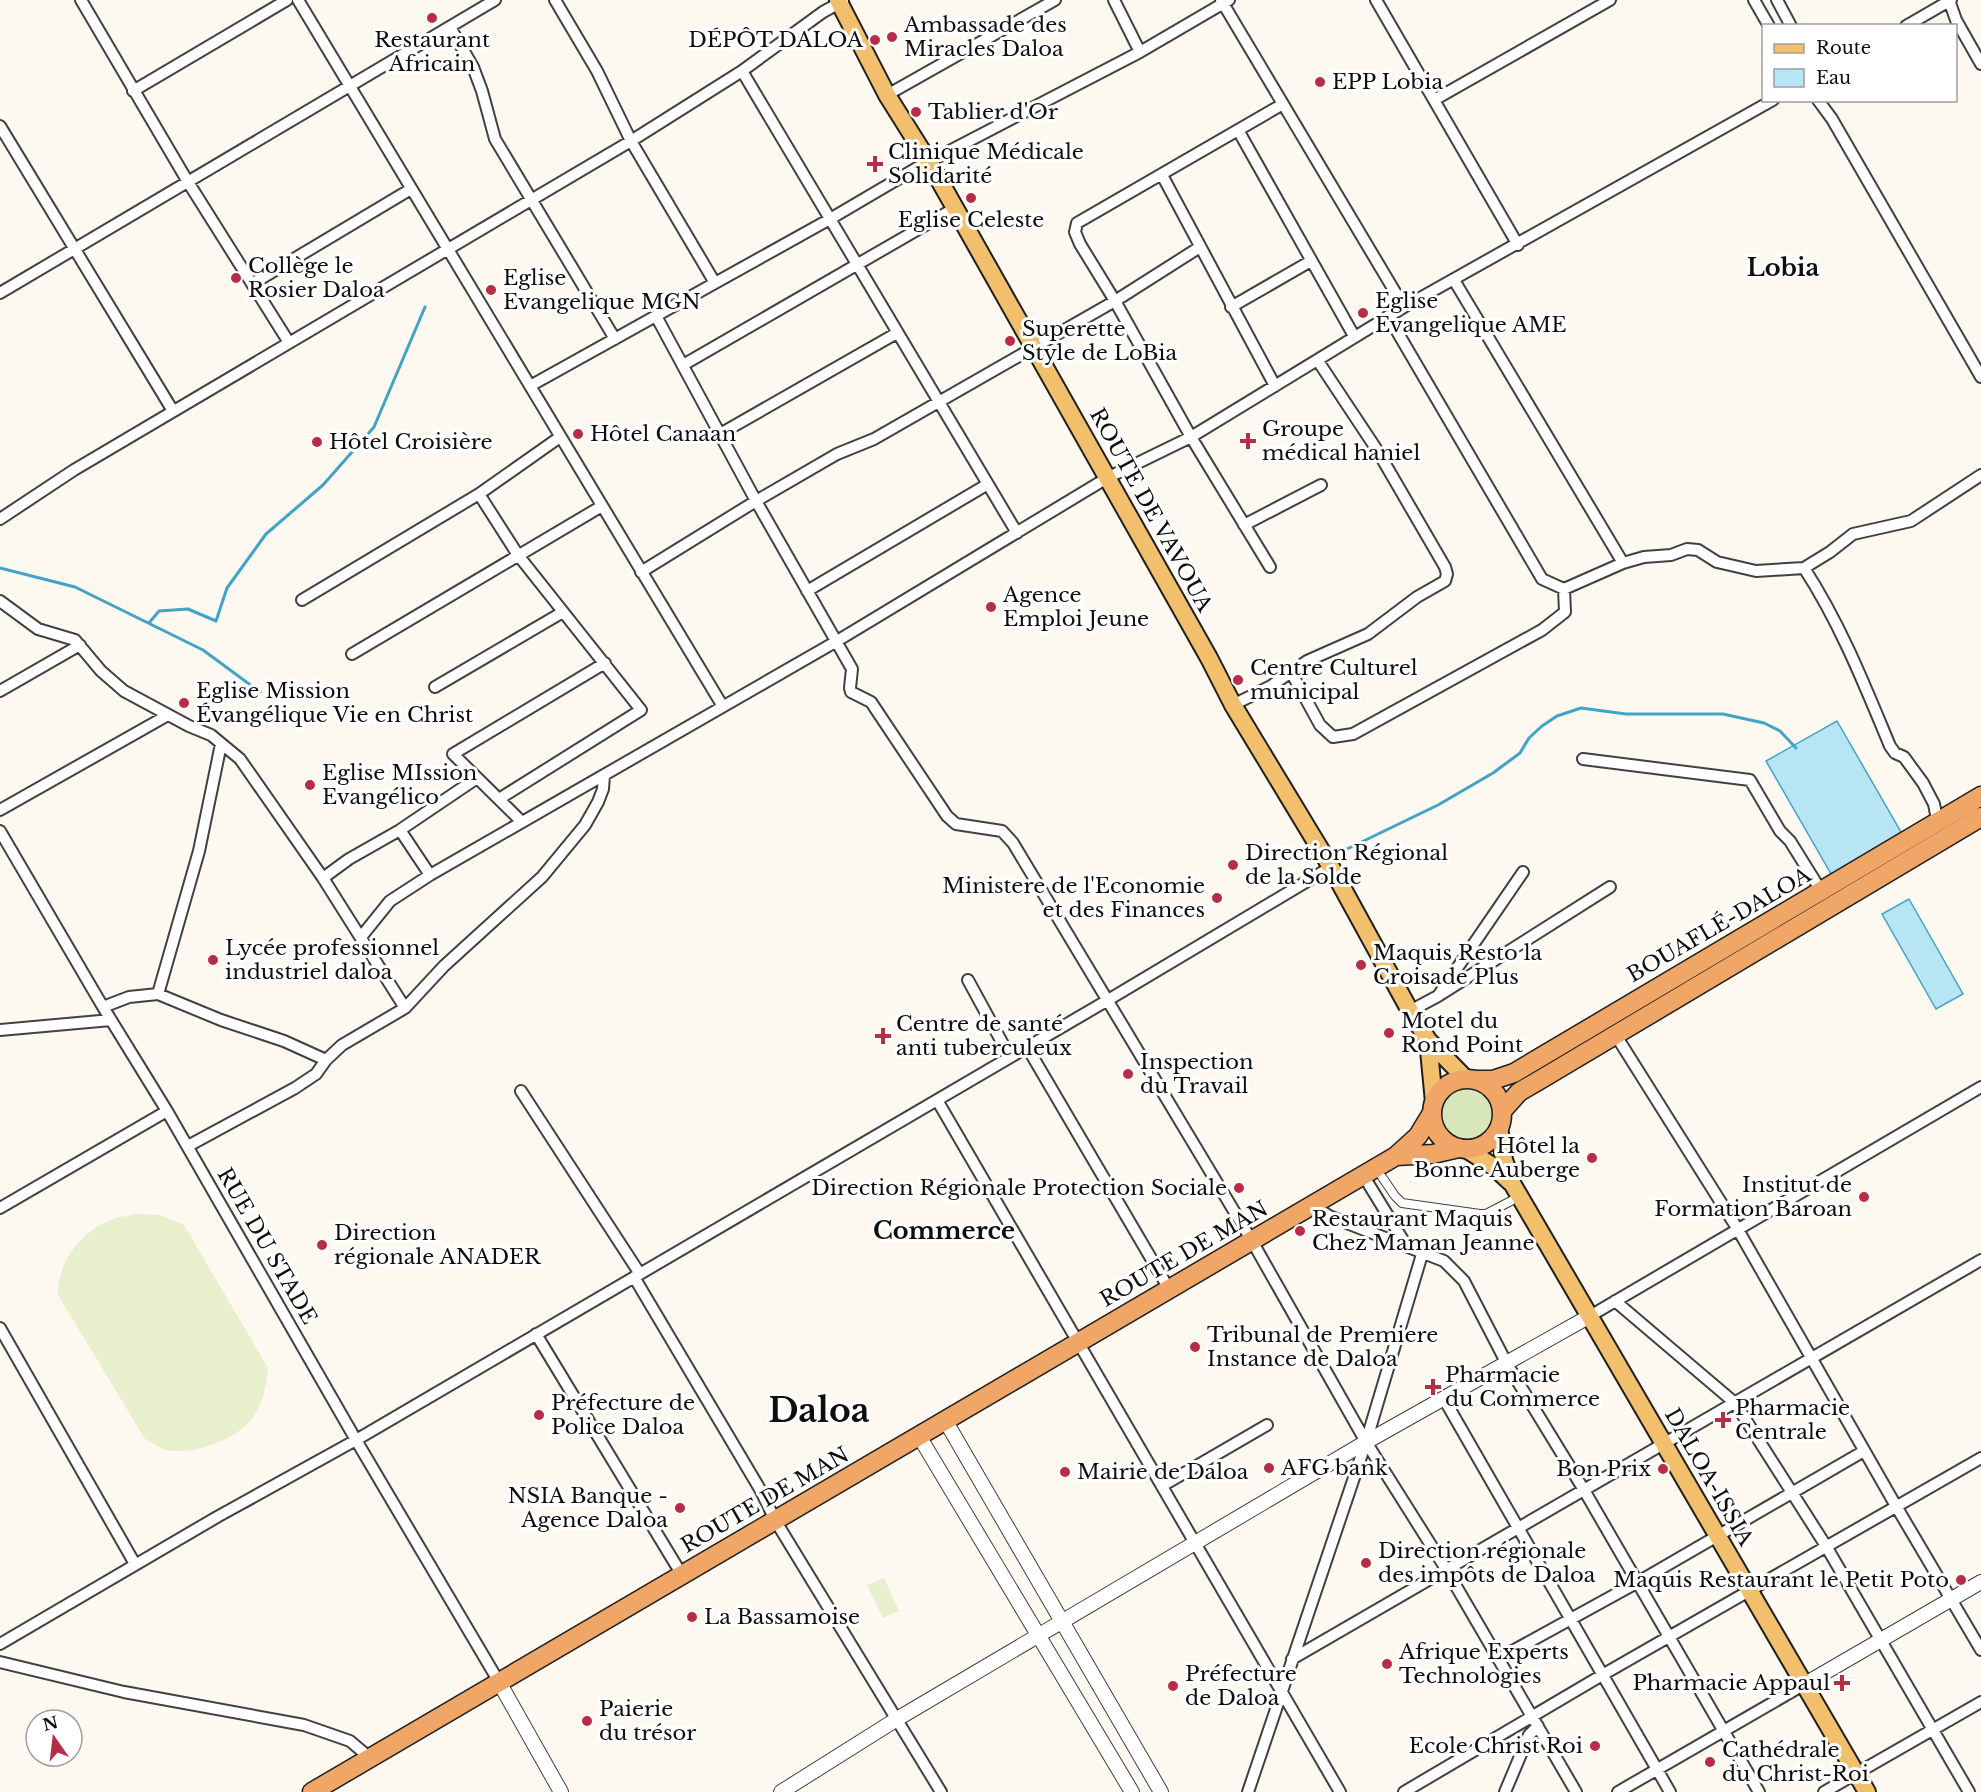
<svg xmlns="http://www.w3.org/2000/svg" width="1981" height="1792" viewBox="0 0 1981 1792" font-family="'Libre Baskerville',serif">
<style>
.green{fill:#d8e7bb}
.pitch{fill:#e7efcc}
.water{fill:#b7e5f3;stroke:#41a3c7;stroke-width:1.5}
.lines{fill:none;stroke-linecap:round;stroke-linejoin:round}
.stream{stroke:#41a3c7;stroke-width:3}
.pedestrian-casing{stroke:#414141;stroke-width:10}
.minor-casing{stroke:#414141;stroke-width:14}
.tertiary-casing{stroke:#414141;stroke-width:16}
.primary-casing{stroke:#1f1f1f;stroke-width:20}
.trunk-casing{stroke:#1f1f1f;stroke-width:21}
.pedestrian{stroke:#fff;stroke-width:8}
.minor{stroke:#fff;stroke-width:10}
.tertiary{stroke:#fff;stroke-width:14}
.primary{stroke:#f2bf6c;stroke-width:16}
.trunk{stroke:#f0a666;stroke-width:18}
.poi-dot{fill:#b82c46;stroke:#fff;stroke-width:2}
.labels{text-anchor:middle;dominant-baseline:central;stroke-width:6;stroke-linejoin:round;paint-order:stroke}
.poi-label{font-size:21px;fill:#0e0e0e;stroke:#fff;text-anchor:start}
.street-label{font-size:21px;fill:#0e0e0e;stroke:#fff}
.quarter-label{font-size:24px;font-weight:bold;fill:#0e0e0e;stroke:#fff}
.town-label{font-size:33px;font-weight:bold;fill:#0e0e0e;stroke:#fff}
</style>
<rect width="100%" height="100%" fill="#fef9f0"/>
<path class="green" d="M1439 1114a28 28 0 1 1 56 0a28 28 0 1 1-56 0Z"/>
<path class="pitch" d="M136 1214 161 1215 184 1225 268 1368C266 1386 263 1406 251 1420 234 1441 192 1455 166 1450 159 1448 152 1443 145 1439L58 1295C57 1262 82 1230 113 1219 120 1216 129 1216 136 1214Z
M884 1578 899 1611 883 1618 867 1585Z"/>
<path class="water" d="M1837 721 1905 839 1834 879 1766 761Z
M1909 899 1963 994 1936 1009 1882 914Z"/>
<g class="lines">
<path class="stream" d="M0 568 75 587 203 650 260 692
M149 623 159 611 188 609 216 621 227 588 266 534 323 485 374 427 425 307
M1347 849 1438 805 1493 773 1520 753 1529 738 1542 726 1557 716 1581 708 1626 714H1723L1764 723 1780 731 1796 748"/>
<defs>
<path id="pedestrian" d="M1382 1177 1395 1196 1402 1203 1480 1214H1486L1511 1201"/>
<path id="minor" d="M81 0 188 182 288 341
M298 0 722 705
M555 0 597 71 631 141 715 283
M1114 0 1140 52
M1221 0 1404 307
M1376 0 1518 245
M1754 0 1769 26
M1777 0 1791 26
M1949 0 1956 20 1981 64
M1906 26 1951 0
M450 27 473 67 482 91 495 139 615 339
M742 71 1017 533
M133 91 287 0
M887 95 1055 0
M1434 100 1610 0
M1818 100 1832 119 1981 377
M0 126 173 411
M1238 130 1354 336
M1162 175 1275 386
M1454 280 1623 563
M252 284 411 189
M0 293 495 0
M1231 307 1311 261
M656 316 756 501 852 669 850 688 851 692 871 702 947 816 956 824 1002 831 1013 843 1252 1241 1366 1442 1446 1569 1576 1792
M1388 316 1542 579 1564 589 1623 563 1644 557 1671 555 1687 549 1698 550 1717 562 1756 571 1804 568 1830 552 1853 534 1911 521 1981 475
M683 365 955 208
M530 386 830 219 915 169 1140 52 1229 0
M720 434 897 333
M479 494 518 555 641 710 499 799
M0 519 74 470 631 141 742 71 823 12 843 1
M1244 525 1321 485
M1270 567 1191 437 1115 301 1080 244 1075 232 1077 223 1283 104
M1804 568C1840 623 1865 686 1890 746L1895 753 1904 757 1923 783 1934 804 1938 825
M641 572 756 501 837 454 874 439 1115 301 1200 247
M807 591 988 484
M302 600 479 494 560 437
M0 601 38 629 75 640 101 671 124 691 189 726 211 735 240 759 323 878 405 1008
M352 654 602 506
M1291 672 1320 725 1333 737 1353 734 1542 630 1565 612 1564 589
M435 687 563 612
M0 691 80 645
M1233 705 1271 686 1307 661 1368 634 1417 597 1445 581 1447 574 1445 567 1377 450 1318 361
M1583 759 1750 780 1780 831 1790 841 1823 894
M0 810 168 715
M522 822 453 754 605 663
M400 830 430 875
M0 831 103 1007 167 1111 356 1440 499 1682
M323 878 349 859 400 830 477 778
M361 937 390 901 430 875 837 641 1107 478 1191 437 1404 307 1773 100
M968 980 1010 1057
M158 994 199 851 221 744
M1438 996 1610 887
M103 1007 129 997 158 994 221 1020 284 1041 326 1060
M1410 1011 1438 996 1523 872
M0 1030 111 1020
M1615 1034 1737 1228 1896 1506 1981 1650
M1027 1047 1169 1289
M521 1091 640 1274
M937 1100 1340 1792
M188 1146 295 1088 316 1074 326 1060 342 1045 405 1008 444 966 542 877 585 825 598 802 603 789 604 775
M1363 1175 1406 1245
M1312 1205 1329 1216 1444 1261 1464 1281 1507 1364 1584 1490 1759 1792
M0 1208 167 1111
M634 1277 761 1491 775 1520 941 1792
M1615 1301 1735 1403 1826 1546 1969 1792
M1590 1316 1981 1087
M0 1328 135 1564
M536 1334 682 1575
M1444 1399 1670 1792
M1162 1486 1267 1425
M0 1644 217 1517 356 1440 1108 1000 1331 867
M1292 1659 1981 1260
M1498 1659 1638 1582 1864 1451
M0 1662 124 1692 304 1725 350 1741 370 1758
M1248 1792 1366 1442 1423 1251
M1404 1792 1604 1674 1981 1458
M1505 1792 1529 1735 1538 1726
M1618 1792 1805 1684
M1824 1792 1981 1702"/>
<path id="tertiary" d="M945 1420 1161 1792
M919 1436 1132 1792
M499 1682 561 1792
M1805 1684 1981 1582
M781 1792 897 1719 1366 1442 1590 1316"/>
<path id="primary" d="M838 0 887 95 929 162 1209 658 1233 705 1331 867 1410 1011 1428 1040 1466 1079
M1428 1040 1434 1102
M1499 1128 1504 1160 1513 1185 1867 1792
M1466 1149 1494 1167 1510 1182"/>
<path id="trunk" d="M1432 1114a35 35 0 1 1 70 0a35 35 0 1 1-70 0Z
M1476 1080H1493L1514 1073 1981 796
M1502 1111 1519 1092 1538 1081 1981 817
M1396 1156 1433 1154 1459 1148
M312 1792 1396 1156 1418 1136 1432 1113"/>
</defs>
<use href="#pedestrian" class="pedestrian-casing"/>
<use href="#minor" class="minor-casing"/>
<use href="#tertiary" class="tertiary-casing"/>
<use href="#primary" class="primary-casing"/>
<use href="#trunk" class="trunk-casing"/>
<use href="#pedestrian" class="pedestrian"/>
<use href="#minor" class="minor"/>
<use href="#tertiary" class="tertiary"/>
<use href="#primary" class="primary"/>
<use href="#trunk" class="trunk"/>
</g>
<g class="poi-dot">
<circle cx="432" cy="18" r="6"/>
<circle cx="892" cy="37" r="6"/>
<circle cx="875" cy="40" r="6"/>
<circle cx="1320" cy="82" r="6"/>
<circle cx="916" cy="112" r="6"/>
<path d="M872 155h6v6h6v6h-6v6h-6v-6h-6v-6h6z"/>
<circle cx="971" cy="198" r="6"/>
<circle cx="236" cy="278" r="6"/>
<circle cx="491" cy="290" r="6"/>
<circle cx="1363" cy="313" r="6"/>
<circle cx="1010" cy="341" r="6"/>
<circle cx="578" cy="434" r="6"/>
<path d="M1245 432h6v6h6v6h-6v6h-6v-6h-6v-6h6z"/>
<circle cx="317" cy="442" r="6"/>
<circle cx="991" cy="607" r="6"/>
<circle cx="1238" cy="680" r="6"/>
<circle cx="184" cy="703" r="6"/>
<circle cx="310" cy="785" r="6"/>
<circle cx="1233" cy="865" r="6"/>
<circle cx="1217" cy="898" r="6"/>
<circle cx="213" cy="960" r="6"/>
<circle cx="1361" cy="965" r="6"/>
<circle cx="1389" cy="1033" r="6"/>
<path d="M880 1027h6v6h6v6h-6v6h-6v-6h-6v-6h6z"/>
<circle cx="1128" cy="1074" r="6"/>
<circle cx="1592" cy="1158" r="6"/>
<circle cx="1239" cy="1188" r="6"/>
<circle cx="1864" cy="1197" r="6"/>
<circle cx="1300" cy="1231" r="6"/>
<circle cx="322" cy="1245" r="6"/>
<circle cx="1195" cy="1347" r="6"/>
<path d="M1430 1378h6v6h6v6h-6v6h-6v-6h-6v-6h6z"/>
<circle cx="539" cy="1415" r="6"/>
<path d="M1720 1411h6v6h6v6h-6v6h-6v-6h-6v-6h6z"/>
<circle cx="1269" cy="1468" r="6"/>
<circle cx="1663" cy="1469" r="6"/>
<circle cx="1065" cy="1472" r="6"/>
<circle cx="680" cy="1508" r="6"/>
<circle cx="1366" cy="1563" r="6"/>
<circle cx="1961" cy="1580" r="6"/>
<circle cx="692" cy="1617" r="6"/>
<circle cx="1387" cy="1664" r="6"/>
<path d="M1839 1674h6v6h6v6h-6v6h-6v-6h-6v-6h6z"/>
<circle cx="1173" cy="1686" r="6"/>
<circle cx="587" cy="1721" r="6"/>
<circle cx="1595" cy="1746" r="6"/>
<circle cx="1710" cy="1762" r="6"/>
</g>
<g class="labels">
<g class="poi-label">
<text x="904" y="25">Ambassade des<tspan x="904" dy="24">Miracles Daloa</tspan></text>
<text x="432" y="40" text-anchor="middle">Restaurant<tspan x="432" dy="24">Africain</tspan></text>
<text x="863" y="40" text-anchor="end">DÉPÔT DALOA</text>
<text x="1332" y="82">EPP Lobia</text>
<text x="928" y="112">Tablier d'Or</text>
<text x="888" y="152">Clinique Médicale<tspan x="888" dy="24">Solidarité</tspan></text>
<text x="971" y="220" text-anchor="middle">Eglise Celeste</text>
<text x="248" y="266">Collège le<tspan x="248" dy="24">Rosier Daloa</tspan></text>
<text x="503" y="278">Eglise<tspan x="503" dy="24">Evangelique MGN</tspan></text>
<text x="1375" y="301">Eglise<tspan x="1375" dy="24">Evangelique AME</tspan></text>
<text x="1022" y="329">Superette<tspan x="1022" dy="24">Style de LoBia</tspan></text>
<text x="1262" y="429">Groupe<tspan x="1262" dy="24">médical haniel</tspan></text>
<text x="590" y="434">Hôtel Canaan</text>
<text x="329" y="442">Hôtel Croisière</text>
<text x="1003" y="595">Agence<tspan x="1003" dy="24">Emploi Jeune</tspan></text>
<text x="1250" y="668">Centre Culturel<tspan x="1250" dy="24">municipal</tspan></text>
<text x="196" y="691">Eglise Mission<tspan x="196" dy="24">Évangélique Vie en Christ</tspan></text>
<text x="322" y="773">Eglise MIssion<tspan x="322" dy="24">Evangélico</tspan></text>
<text x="1245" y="853">Direction Régional<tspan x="1245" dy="24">de la Solde</tspan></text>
<text x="1205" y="886" text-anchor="end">Ministere de l'Economie<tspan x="1205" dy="24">et des Finances</tspan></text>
<text x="225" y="948">Lycée professionnel<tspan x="225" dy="24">industriel daloa</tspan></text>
<text x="1373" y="953">Maquis Resto la<tspan x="1373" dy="24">Croisade Plus</tspan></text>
<text x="1401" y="1021">Motel du<tspan x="1401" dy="24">Rond Point</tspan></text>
<text x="896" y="1024">Centre de santé<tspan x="896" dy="24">anti tuberculeux</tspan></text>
<text x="1140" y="1062">Inspection<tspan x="1140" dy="24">du Travail</tspan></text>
<text x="1580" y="1146" text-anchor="end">Hôtel la<tspan x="1580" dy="24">Bonne Auberge</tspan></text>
<text x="1852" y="1185" text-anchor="end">Institut de<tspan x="1852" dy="24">Formation Baroan</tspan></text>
<text x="1227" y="1188" text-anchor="end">Direction Régionale Protection Sociale</text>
<text x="1312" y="1219">Restaurant Maquis<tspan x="1312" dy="24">Chez Maman Jeanne</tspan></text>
<text x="334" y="1233">Direction<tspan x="334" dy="24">régionale ANADER</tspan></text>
<text x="1207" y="1335">Tribunal de Premiere<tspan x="1207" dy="24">Instance de Daloa</tspan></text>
<text x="1445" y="1375">Pharmacie<tspan x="1445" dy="24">du Commerce</tspan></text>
<text x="551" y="1403">Préfecture de<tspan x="551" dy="24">Police Daloa</tspan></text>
<text x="1735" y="1408">Pharmacie<tspan x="1735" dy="24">Centrale</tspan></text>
<text x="1281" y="1468">AFG bank</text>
<text x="1651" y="1469" text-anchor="end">Bon Prix</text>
<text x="1077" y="1472">Mairie de Daloa</text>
<text x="668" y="1496" text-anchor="end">NSIA Banque -<tspan x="668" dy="24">Agence Daloa</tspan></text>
<text x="1378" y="1551">Direction régionale<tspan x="1378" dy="24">des impôts de Daloa</tspan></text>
<text x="1949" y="1580" text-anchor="end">Maquis Restaurant le Petit Poto</text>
<text x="704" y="1617">La Bassamoise</text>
<text x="1399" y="1652">Afrique Experts<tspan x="1399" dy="24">Technologies</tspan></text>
<text x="1185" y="1674">Préfecture<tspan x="1185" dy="24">de Daloa</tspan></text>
<text x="1830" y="1683" text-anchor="end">Pharmacie Appaul</text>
<text x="599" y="1709">Paierie<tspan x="599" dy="24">du trésor</tspan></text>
<text x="1583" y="1746" text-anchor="end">Ecole Christ Roi</text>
<text x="1722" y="1750">Cathédrale<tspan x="1722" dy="24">du Christ-Roi</tspan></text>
</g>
<g class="street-label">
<text transform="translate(1151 510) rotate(61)">ROUTE DE VAVOUA</text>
<text transform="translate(1719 925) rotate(-30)">BOUAFLÉ-DALOA</text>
<text transform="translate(267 1246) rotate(60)">RUE DU STADE</text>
<text transform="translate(1184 1254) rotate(-30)">ROUTE DE MAN</text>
<text transform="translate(1709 1477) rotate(60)">DALOA-ISSIA</text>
<text transform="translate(765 1500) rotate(-30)">ROUTE DE MAN</text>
</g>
<g class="quarter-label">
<text x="1783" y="267">Lobia</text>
<text x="944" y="1230">Commerce</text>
</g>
<g class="town-label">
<text x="819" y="1410">Daloa</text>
</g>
</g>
<rect x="1762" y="24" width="195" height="78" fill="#ffffff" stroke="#9f9f9f" stroke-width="1.5"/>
<rect x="1774" y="44" width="30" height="9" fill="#f2bf6c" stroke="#9f9f9f" stroke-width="1.5"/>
<text x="1816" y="54" font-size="18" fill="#0e0e0e">Route</text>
<rect x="1774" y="69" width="30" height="18" fill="#b7e5f3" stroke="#9f9f9f" stroke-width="1.5"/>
<text x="1816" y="84" font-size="18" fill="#0e0e0e">Eau</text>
<g transform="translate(54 1738) rotate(346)"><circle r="28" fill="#ffffff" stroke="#9f9f9f" stroke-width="1.5"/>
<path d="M0-4.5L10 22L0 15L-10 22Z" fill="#b82c46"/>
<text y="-9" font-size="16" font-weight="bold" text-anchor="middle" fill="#0e0e0e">N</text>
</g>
</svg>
